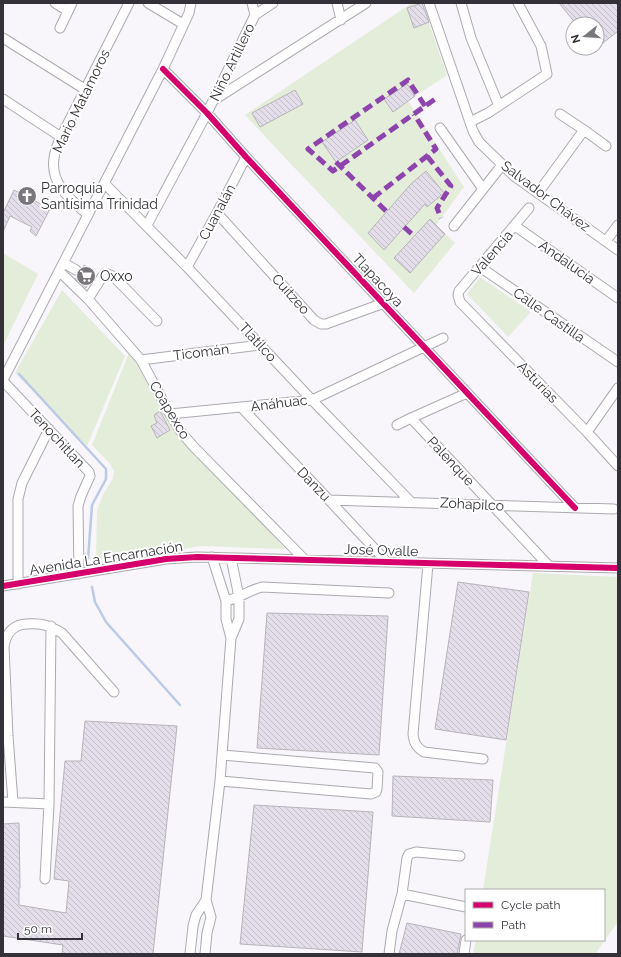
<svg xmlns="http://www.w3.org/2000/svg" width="621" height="957" viewBox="0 0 621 957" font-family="Raleway,sans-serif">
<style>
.green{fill:#e4edd9}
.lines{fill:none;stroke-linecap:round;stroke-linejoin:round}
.stream{stroke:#bacae7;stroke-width:2.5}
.building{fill:url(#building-back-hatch);stroke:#b7b4b9}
.minor-casing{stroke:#acaaaf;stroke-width:11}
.minor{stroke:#fefefe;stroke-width:9}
.quiet{stroke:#8e44ad;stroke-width:5;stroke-dasharray:10 5;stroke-linecap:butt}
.cycleway-casing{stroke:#fff;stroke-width:8}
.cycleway{stroke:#d6006c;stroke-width:6}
.labels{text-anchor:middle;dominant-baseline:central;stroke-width:4;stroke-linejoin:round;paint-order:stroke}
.street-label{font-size:14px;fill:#343238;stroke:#fff}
.poi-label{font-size:14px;fill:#343238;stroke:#fff;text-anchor:start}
</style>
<defs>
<pattern id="building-back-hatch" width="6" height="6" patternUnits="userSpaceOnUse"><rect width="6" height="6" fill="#e3dee9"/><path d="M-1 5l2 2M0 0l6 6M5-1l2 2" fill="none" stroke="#c3bfc9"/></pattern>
</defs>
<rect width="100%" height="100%" fill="#f8f5fb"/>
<path class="green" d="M412 3H422L447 75 408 101 464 187 436 225 455 243 414 293 290 163 245 115Z
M3 253 38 274 3 346Z
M480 277 531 312 508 337 467 294Z
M62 290 125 356 87 446 15 373Z
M129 353 137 364 149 387 183 443 262 522 285 549 201 546 120 559H96L97 510 103 495 113 478 114 471 110 464 92 445Z
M533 573 618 577V922L597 951V954H473L476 940H604V890H483Z"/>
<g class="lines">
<path class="stream" d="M19 374 106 469V479L92 505 88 559
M92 587 95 602 106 622 180 705"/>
</g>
<path class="building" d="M422 3 429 22 414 28 407 8Z
M559 3H618V31L597 48V24H576Z
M407 84 415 96 393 112 384 99Z
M295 90 303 104 260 127 252 113Z
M355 120 368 140 336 162 322 142Z
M426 171 444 193 427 207 425 204 384 250 368 233 411 184Z
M14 190 41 204 44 200 52 205 36 236 30 231 32 227 10 216 3 232V213Z
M430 219 445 234 410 273 394 258Z
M84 265 94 271 86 288 75 279 81 273Z
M160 411 170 430 157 438 151 426 157 423 154 415Z
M458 582 529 592 506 740 435 729Z
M267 613 388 616 379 755 257 748Z
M85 721 177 726 153 954H62L63 945 3 936V824L19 823 20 888H19V905L66 913 69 881 54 879 65 761H81Z
M393 776 493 780 490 822 392 816Z
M254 805 373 812 362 952 240 944Z
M407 923 461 934 457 954H399Z"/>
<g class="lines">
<defs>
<path id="minor" d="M55 3 68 11
M148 3 183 24
M337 3 341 20
M429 3 473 131 479 142 514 176 618 250
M461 3 471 38 499 106
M255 15 273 3
M60 28 72 3
M3 38 86 90
M163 69 207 113 246 157 575 508
M3 99 61 137
M214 100 366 3
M560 114 584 130
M470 122 488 113 547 74 541 46 518 3
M440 128 483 189
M105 184 187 267 312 400 410 501
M538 193 584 130 606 146
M529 208 459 291 458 295 460 302 587 432 618 466
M217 213 314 320 321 324H326L384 303
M88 215C70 199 50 184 54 158 55 151 58 143 61 137L129 3
M147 225 207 113 255 15 252 3
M454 226 502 165
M515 226 618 298
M606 241 618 225
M64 263 76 270
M187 267 217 213 246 157
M480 267 618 362
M59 271 88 299 141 360 170 414 181 432 193 446 305 560
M88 299 102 277 108 274 114 277 157 321
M141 360 260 345
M3 380 163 69 189 13 191 3
M3 381 89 472 90 476 81 496 78 506 79 574
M241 407 329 500 387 562
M170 414 312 400 443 338
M411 418 549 566
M397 425 411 418 467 393
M587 432 618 388
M329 500 614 509
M212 557 226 601V619L231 638
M428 564 413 734C414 743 416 747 424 752L483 759
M18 584V499L22 483 49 429
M3 586 166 559 197 557 618 568
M226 601C239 598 250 590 262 587L389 593
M220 781 371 794 376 792 377 789 378 772 375 768 222 755
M3 802 49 804
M13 802 8 736 4 647C6 634 12 625 26 624 42 623 48 625 62 633L114 692
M45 879 49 804 51 626
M402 894 466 907
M190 954 193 926 196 915 206 900
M205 954 207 933 211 917 206 900 220 781 231 638 239 619V597L231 558
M389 954 392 931 402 894 407 858 409 854 416 852 460 856
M464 954 466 940"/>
</defs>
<use href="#minor" class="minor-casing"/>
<use href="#minor" class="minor"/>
<path class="quiet" d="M425 106 408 80 308 149 333 171 438 97
M427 156 451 186 437 208 441 218
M336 162 387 212
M373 198 436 149 414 114
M404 227 414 236"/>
<defs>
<path id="cycleway" d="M163 69 207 113 246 157 575 508
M3 586 166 559 197 557 618 568"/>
</defs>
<use href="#cycleway" class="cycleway-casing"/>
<use href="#cycleway" class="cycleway"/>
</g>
<defs>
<symbol id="church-disc" viewBox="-11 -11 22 22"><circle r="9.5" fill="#79767c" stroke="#fff"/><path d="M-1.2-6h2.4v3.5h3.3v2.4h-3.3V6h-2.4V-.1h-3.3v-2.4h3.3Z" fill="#fff"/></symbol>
<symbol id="supermarket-disc" viewBox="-11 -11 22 22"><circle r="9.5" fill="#79767c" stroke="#fff"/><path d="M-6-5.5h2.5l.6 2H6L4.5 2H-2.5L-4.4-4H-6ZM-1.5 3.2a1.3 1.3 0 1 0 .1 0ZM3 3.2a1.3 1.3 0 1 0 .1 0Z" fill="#fff"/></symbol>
</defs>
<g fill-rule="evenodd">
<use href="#church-disc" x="16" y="185" width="22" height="22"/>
<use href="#supermarket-disc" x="75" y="265" width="22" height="22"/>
</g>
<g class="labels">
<g class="street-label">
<text transform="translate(232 62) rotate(-64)">Niño Artillero</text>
<text transform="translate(81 101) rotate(-64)">Mario Matamoros</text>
<text transform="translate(546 196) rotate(37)">Salvador Chávez</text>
<text transform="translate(217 212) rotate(-62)">Cuanalán</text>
<text transform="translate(492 253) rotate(-49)">Valencia</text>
<text transform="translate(567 262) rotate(35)">Andalucía</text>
<text transform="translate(378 280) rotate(47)">Tlapacoya</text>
<text transform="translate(291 294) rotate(48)">Cuitzeo</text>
<text transform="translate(549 315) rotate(35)">Calle Castilla</text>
<text transform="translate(258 342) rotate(47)">Tlatilco</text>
<text transform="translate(201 352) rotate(-7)">Ticomán</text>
<text transform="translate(538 382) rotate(46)">Asturias</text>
<text transform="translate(279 403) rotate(-7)">Anáhuac</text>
<text transform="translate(170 410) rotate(59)">Coapexco</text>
<text transform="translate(57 438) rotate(47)">Tenochitlan</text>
<text transform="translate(451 461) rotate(47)">Palenque</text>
<text transform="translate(314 484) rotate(46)">Danzu</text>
<text transform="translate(472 504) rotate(3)">Zohapilco</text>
<text transform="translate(381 550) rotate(2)">José Ovalle</text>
<text transform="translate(106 558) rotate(-9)">Avenida La Encarnación</text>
</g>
<g class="poi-label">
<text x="41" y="188">Parroquia<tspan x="41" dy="16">Santísima Trinidad</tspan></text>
<text x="100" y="276">Oxxo</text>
</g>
</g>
<rect width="621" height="957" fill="none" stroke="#343238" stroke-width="8"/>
<rect x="465" y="889" width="140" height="52" fill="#ffffff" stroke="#aeadaf"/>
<rect x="473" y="902" width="20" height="6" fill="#d6006c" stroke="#aeadaf"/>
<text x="501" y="909" font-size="12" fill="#343238">Cycle path</text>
<rect x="473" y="922" width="20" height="6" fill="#8e44ad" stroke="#aeadaf"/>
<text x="501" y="929" font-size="12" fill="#343238">Path</text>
<g transform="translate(585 36) rotate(253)"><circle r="19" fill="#ffffff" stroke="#aeadaf"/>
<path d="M0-3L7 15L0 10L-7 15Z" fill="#79767c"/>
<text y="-6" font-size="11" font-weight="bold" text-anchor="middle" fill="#343238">N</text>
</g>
<path d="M18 933v6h64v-6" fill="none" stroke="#343238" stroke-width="2"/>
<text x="24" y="933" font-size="12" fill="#343238" stroke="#ffffff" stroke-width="3" paint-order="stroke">50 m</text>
</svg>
